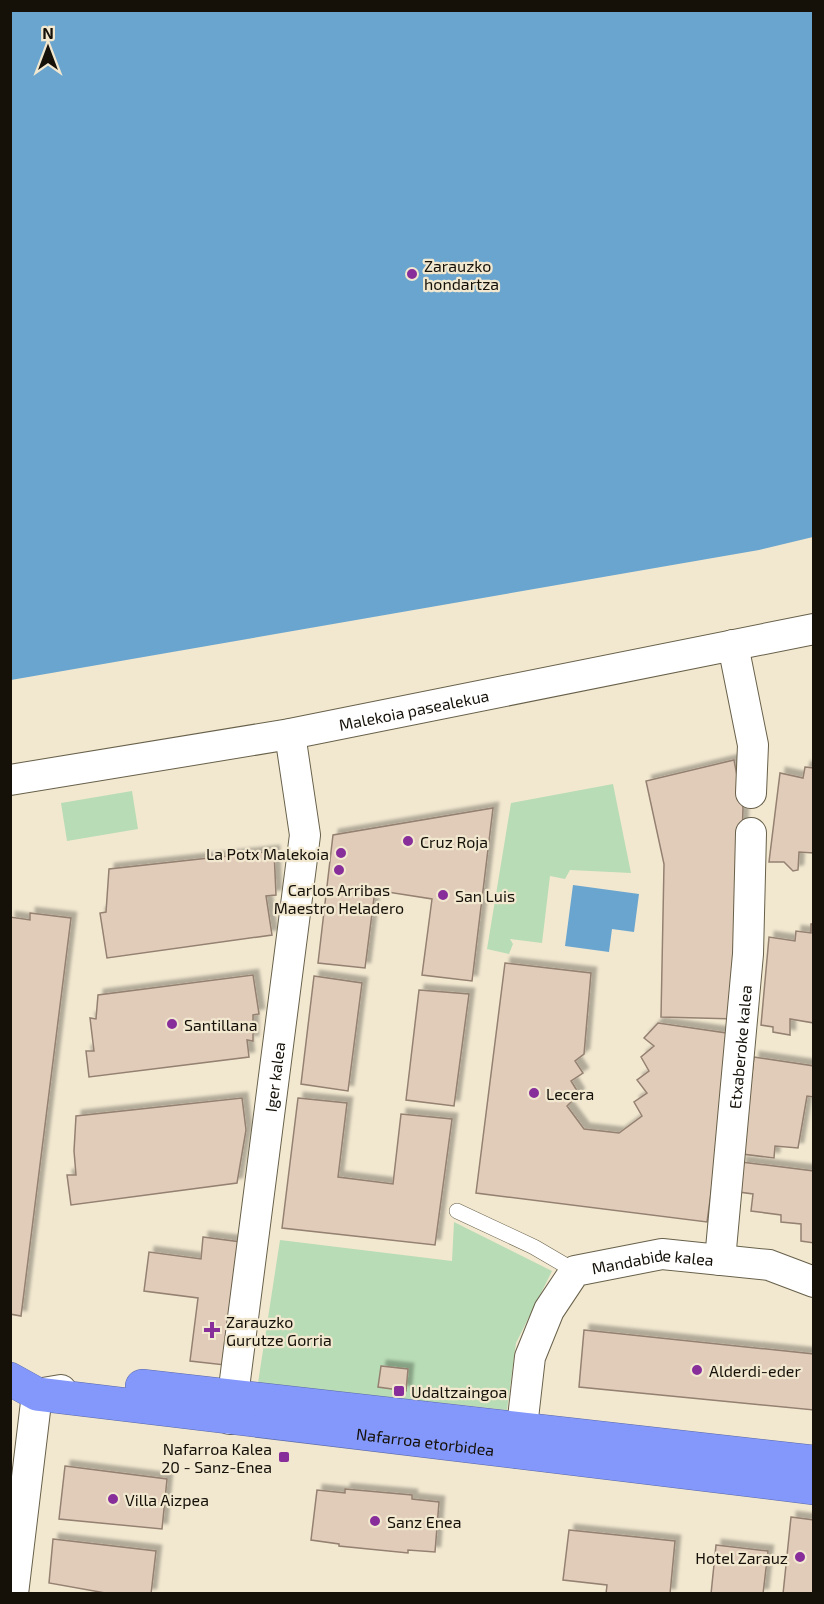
<svg xmlns="http://www.w3.org/2000/svg" width="824" height="1604" viewBox="0 0 824 1604" font-family="'Exo 2',sans-serif">
<style>
.green{fill:#b8dcb5}
.water{fill:#6aa5cf}
.building{fill:#e1ccba;stroke:#958171;stroke-width:1.5;filter:url(#shadow)}
.lines{fill:none;stroke-linecap:round;stroke-linejoin:round}
.lane-casing{stroke:#68604a;stroke-width:16}
.street-casing{stroke:#68604a;stroke-width:32}
.highway-casing{stroke:#5c69a6;stroke-width:34}
.lane{stroke:#fff;stroke-width:15}
.street{stroke:#fff;stroke-width:30}
.highway{stroke:#8398fa;stroke-width:33}
.poi-dot{fill:#882e9a;stroke:#f2e8d0;stroke-width:2}
.labels{text-anchor:middle;dominant-baseline:central;stroke-width:4.5;stroke-linejoin:round;paint-order:stroke}
.poi-label{font-size:16px;fill:#151109;stroke:#f2e8d0;text-anchor:start}
.street-label{font-size:16px;fill:#151109;stroke:#f2e8d0}
</style>
<defs>
<filter id="shadow"><feDropShadow dx="5.5" dy="-5.5" stdDeviation="1.5" flood-color="#0004"/></filter>
</defs>
<rect width="100%" height="100%" fill="#f2e8d0"/>
<path class="green" d="M613 784 631 873 570 870 565 879 550 876 542 943 510 939 513 944 509 954 487 949 511 803Z
M132 791 138 829 67 841 61 803Z
M454 1222 552 1271 516 1343 507 1410 258 1383 280 1240 452 1261Z"/>
<path class="water" d="M11 10 813 11V537L759 550 11 680Z
M573 885 639 894 634 932 612 929 609 952 565 946Z"/>
<path class="building" d="M734 760 743 808 736 1019 661 1017 664 864 646 781Z
M805 767 814 768V853L799 852 798 870 793 871 784 862H769L780 773 803 778Z
M493 808 472 981 422 975 432 899 375 890 365 968 318 963 333 835Z
M274 851 276 895 266 896 272 935 107 958 100 913 106 912 109 869Z
M30 913 71 918 21 1316 10 1314V917L30 920Z
M811 924H814V1023L790 1019V1035L773 1032V1027L761 1025 769 937 795 941 796 931 811 933Z
M505 963 591 973 584 1054 575 1061 583 1073 571 1081 579 1094 567 1106 584 1129 619 1133 642 1116 634 1102 647 1093 637 1080 649 1071 641 1057 654 1046 644 1038 658 1023 733 1034 707 1222 476 1193Z
M253 975 259 1014 253 1015V1041L247 1040 249 1057 89 1077 86 1051H94L90 1018 96 1019 98 995Z
M314 976 362 983 348 1091 301 1084Z
M419 990 469 994 454 1106 406 1100Z
M754 1057 814 1066V1097L807 1096 798 1148 775 1146 774 1158 742 1154Z
M242 1098 246 1130 237 1183 71 1205 67 1175H76L74 1151 76 1116Z
M298 1098 347 1103 338 1177 393 1184 401 1114 452 1119 435 1245 282 1228Z
M741 1162 814 1171V1243L801 1241V1224L781 1222V1215L751 1211 753 1194 739 1192Z
M203 1237 241 1242 225 1365 190 1361 198 1298 144 1291 149 1252 201 1259Z
M584 1330 814 1354V1410L579 1387Z
M381 1366 408 1369 406 1391 378 1387Z
M65 1466 167 1479 162 1529 59 1519Z
M345 1489 412 1495V1499L439 1502 435 1552 408 1550V1553L339 1546V1544L311 1540 317 1490 345 1493Z
M791 1517 814 1520V1594H783Z
M569 1530 675 1541 670 1594H606L607 1585 563 1580Z
M53 1539 156 1551 151 1594H111L49 1583Z
M716 1545 768 1551 763 1594H711Z"/>
<g class="lines">
<defs>
<path id="lane" d="M457 1211 534 1247 575 1271"/>
<g id="street">
<path d="M733 645 753 745 751 793"/>
<path id="s1" d="M10 780 290 734 814 629"/>
<path id="s2" d="M720 1260 748 954 751 833"/>
<path id="s3" d="M230 1419 305 835 290 734"/>
<path id="s4" d="M519 1453 530 1357 549 1310 575 1271 662 1254 769 1265 814 1282"/>
<path d="M13 1594 37 1394 61 1390"/>
</g>
<g id="highway">
<path id="s5" d="M10 1379 37 1394 814 1488"/>
<path d="M142 1386 814 1462"/>
</g>
</defs>
<use href="#lane" class="lane-casing"/>
<use href="#street" class="street-casing"/>
<use href="#highway" class="highway-casing"/>
<use href="#lane" class="lane"/>
<use href="#street" class="street"/>
<use href="#highway" class="highway"/>
</g>
<g class="poi-dot">
<circle cx="412" cy="274" r="6"/>
<circle cx="408" cy="841" r="6"/>
<circle cx="341" cy="853" r="6"/>
<circle cx="339" cy="870" r="6"/>
<circle cx="443" cy="895" r="6"/>
<circle cx="172" cy="1024" r="6"/>
<circle cx="534" cy="1093" r="6"/>
<path d="M209 1321h6v6h6v6h-6v6h-6v-6h-6v-6h6z"/>
<circle cx="697" cy="1370" r="6"/>
<rect x="393" y="1385" width="12" height="12" rx="3"/>
<rect x="278" y="1451" width="12" height="12" rx="3"/>
<circle cx="113" cy="1499" r="6"/>
<circle cx="375" cy="1521" r="6"/>
<circle cx="800" cy="1557" r="6"/>
</g>
<g class="labels">
<g class="poi-label">
<text x="424" y="265">Zarauzko<tspan x="424" dy="18">hondartza</tspan></text>
<text x="420" y="841">Cruz Roja</text>
<text x="329" y="853" text-anchor="end">La Potx Malekoia</text>
<text x="339" y="889" text-anchor="middle">Carlos Arribas<tspan x="339" dy="18">Maestro Heladero</tspan></text>
<text x="455" y="895">San Luis</text>
<text x="184" y="1024">Santillana</text>
<text x="546" y="1093">Lecera</text>
<text x="226" y="1321">Zarauzko<tspan x="226" dy="18">Gurutze Gorria</tspan></text>
<text x="709" y="1370">Alderdi-eder</text>
<text x="411" y="1391">Udaltzaingoa</text>
<text x="272" y="1448" text-anchor="end">Nafarroa Kalea<tspan x="272" dy="18">20 - Sanz-Enea</tspan></text>
<text x="125" y="1499">Villa Aizpea</text>
<text x="387" y="1521">Sanz Enea</text>
<text x="788" y="1557" text-anchor="end">Hotel Zarauz</text>
</g>
<g class="street-label">
<text stroke="none"><textPath href="#s1" startOffset="410">Malekoia pasealekua</textPath></text>
<text stroke="none"><textPath href="#s2" startOffset="214">Etxaberoke kalea</textPath></text>
<text stroke="none"><textPath href="#s3" startOffset="345">Iger kalea</textPath></text>
<text stroke="none"><textPath href="#s4" startOffset="273">Mandabide kalea</textPath></text>
<text stroke="none"><textPath href="#s5" startOffset="422">Nafarroa etorbidea</textPath></text>
</g>
</g>
<rect width="824" height="1604" fill="none" stroke="#151109" stroke-width="24"/>
<g transform="translate(48 48)" stroke="#f2e8d0" stroke-width="4.5" paint-order="stroke">
<path d="M0-4.5L10 22L0 15L-10 22Z" fill="#151109"/>
<text y="-9" font-size="16" font-weight="bold" text-anchor="middle" fill="#151109">N</text>
</g>
</svg>
